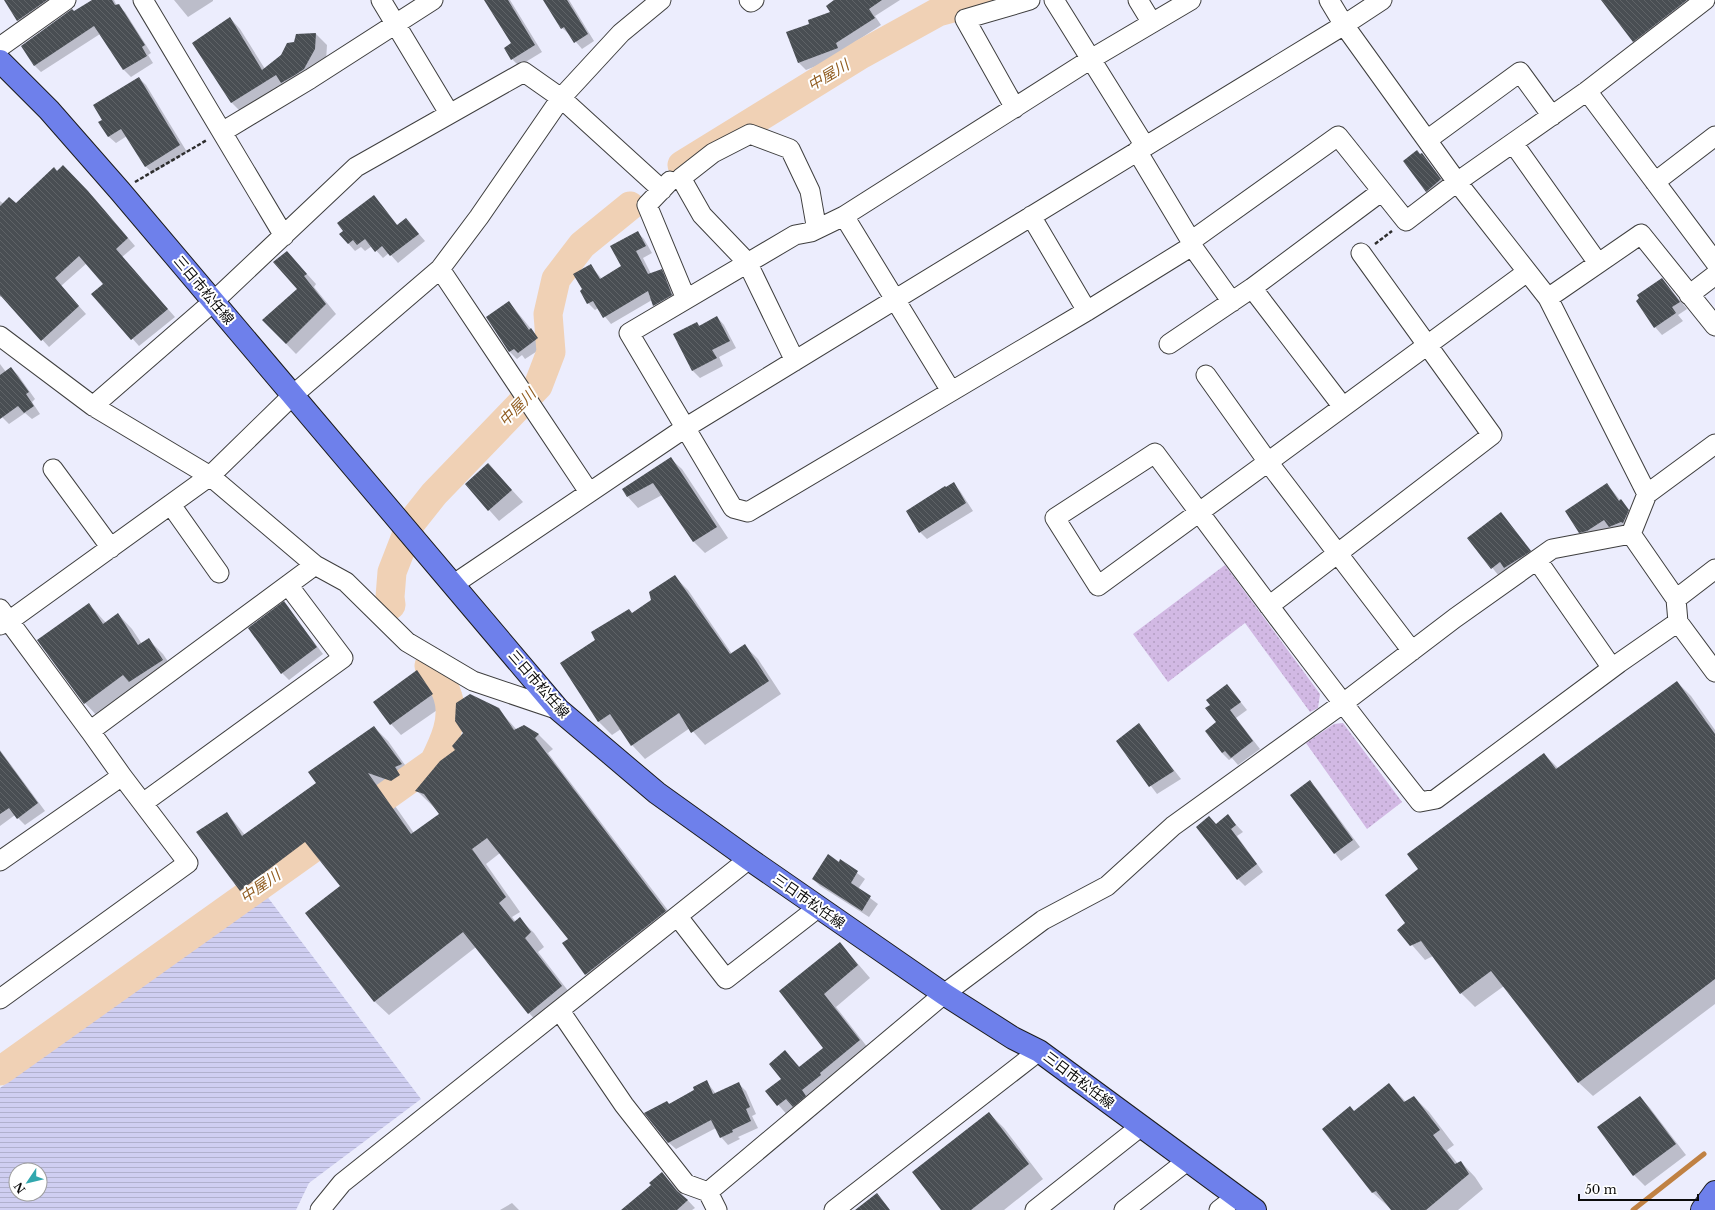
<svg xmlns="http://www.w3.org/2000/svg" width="1715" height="1210" viewBox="0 0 1715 1210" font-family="'Libre Baskerville','Noto Sans JP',serif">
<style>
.farmland{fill:url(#farmland-rules);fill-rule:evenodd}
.park{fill:url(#park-dots)}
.shadow{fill:#0003}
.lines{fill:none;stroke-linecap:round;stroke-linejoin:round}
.stream{stroke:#c08143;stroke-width:5}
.river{stroke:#f0d1b5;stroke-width:29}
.building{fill:url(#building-back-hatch)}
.minor-casing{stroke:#3e3e3e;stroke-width:21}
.major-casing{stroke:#1c1c1c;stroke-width:24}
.path{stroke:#2d2d2d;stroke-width:2.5;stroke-dasharray:4 2;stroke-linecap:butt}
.minor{stroke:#fff;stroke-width:19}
.major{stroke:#6e80eb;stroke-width:22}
.labels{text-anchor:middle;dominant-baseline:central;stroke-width:4;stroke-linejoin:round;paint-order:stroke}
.street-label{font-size:14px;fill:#0b0b0b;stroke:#fff}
.water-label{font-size:15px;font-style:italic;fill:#915d21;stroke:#fff}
</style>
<defs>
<pattern id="farmland-rules" width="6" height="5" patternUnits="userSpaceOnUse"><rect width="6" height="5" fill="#cfcef1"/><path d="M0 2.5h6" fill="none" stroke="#b0b0cd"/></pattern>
<pattern id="park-dots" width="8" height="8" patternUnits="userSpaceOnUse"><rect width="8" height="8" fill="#d2b9e4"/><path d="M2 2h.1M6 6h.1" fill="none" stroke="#b39ec2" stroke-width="1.8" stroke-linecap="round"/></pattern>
<pattern id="building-back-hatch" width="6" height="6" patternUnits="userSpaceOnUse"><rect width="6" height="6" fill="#494e53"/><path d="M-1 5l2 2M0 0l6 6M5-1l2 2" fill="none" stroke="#5f6367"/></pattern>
</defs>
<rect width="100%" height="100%" fill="#ecedfd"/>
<path class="farmland" d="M266 895 421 1099 309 1183 296 1210H0V1088ZM16 1170H40V1194H16Z"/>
<path class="park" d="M1225 565 1320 694 1318 708 1310 712 1245 623 1168 682 1133 634Z
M1343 723 1402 802 1367 829 1306 743 1334 724Z"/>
<path class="shadow" d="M5 0H63L25 28 18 21Z
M94 0H114L117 6 125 12 151 53 148 55 153 63 131 77 124 70 100 34 41 72 34 65 74 12Z
M174 0H213V1L188 17Z
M485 0H510L542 52 519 66 512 59V44Z
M544 0H569L594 41 582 49 570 35 562 28Z
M836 0H900L875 16 881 25 843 50 845 55 806 70 798 62 810 24 831 12Z
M1609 0H1704L1641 48 1634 41Z
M230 18 240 29 265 69 295 43 316 34 327 45 326 61 243 114 232 103 193 44Z
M139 78 146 85 187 152 153 173 145 166 127 136 116 143 108 136 104 120Z
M1422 154 1448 187 1433 199 1426 192Z
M63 166 95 199 135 246 122 257 175 317 139 346 93 294 105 284 87 263 61 286 86 314 49 347 2 296 0 297V201L4 204H16Z
M381 204 398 226 406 219 425 241 398 263 389 253 383 258 372 246 365 251 361 247 355 251 340 234Z
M637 232 644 239 652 253 643 258 651 274 662 270 669 278 679 302 661 312 654 305 652 300 611 324 598 308 595 310 588 303 584 289 590 265 602 279 623 267Z
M287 252 316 284 314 287 336 314 296 354 264 321 298 289Z
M1662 279 1687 309 1678 315 1683 321 1662 335 1655 327 1637 301Z
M509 302 545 346 525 359 522 355 517 359 510 352 488 317Z
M717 317 724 325 736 348 719 357 723 366 700 378 693 371 674 335 697 323 700 326Z
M0 364 6 372 11 368 18 375 35 399 32 402 40 414 32 419 25 413 9 424 2 417 0 414Z
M671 459 682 469 728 538 705 553 694 542 662 495 638 508 628 497Z
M488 464 523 502 499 521 466 484Z
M953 483 960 491 973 511 927 539 920 532 946 488Z
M1607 484 1635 518 1617 534 1610 527 1595 538 1587 539 1580 532Z
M1501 513 1537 558 1499 576 1468 538Z
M675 577 688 590 732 654 745 646 758 659 781 694 705 745 690 728 645 759 632 745 621 729 612 735 599 722 562 663 652 601Z
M284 603 323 654 289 680 282 673Z
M89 604 106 623 118 614 132 629 142 644 148 639 163 654 177 675 99 718 85 703Z
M417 671 428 682 443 706 401 735 391 724Z
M1677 682 1691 696 1715 730V1004L1593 1096 1578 1082 1504 986 1475 1007 1461 993 1433 956 1425 960 1399 930 1407 923 1419 870 1544 754 1559 769Z
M1227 685 1247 710 1236 718 1260 749 1238 765 1232 758 1229 760 1222 753 1217 723 1211 705Z
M498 709 517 730 524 726 539 735 553 749 548 753 680 926 600 988 586 974 570 939 500 853 486 864 520 912 512 917 516 922 520 919 534 933 544 947 538 952 576 1001 543 1028 529 1013 476 947 389 1015 374 1001 342 886 319 857 255 904 241 890 227 813 245 835 317 783 374 727 388 741 415 779 408 782 414 790 406 795 381 786 414 833 441 814 417 791Z
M1139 725 1181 779 1157 794 1117 741Z
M0 750 45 811 25 825 15 815 0 826Z
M1310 782 1317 789 1360 847 1341 861 1291 796Z
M1228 816 1243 832 1237 836 1263 872 1245 886 1238 879 1216 825Z
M841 861 865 879 858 889 878 904 869 917 820 886 813 879Z
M840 943 870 978 836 1007 872 1053 790 1118 767 1092 782 1079 785 1052 800 1067 824 1048 781 991Z
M707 1082 716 1094 739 1084 746 1091 756 1114 752 1116 758 1128 738 1137 740 1139 728 1145 721 1137 716 1128 676 1149 668 1142 667 1102 670 1104Z
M1389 1084 1406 1102 1414 1097 1429 1112 1454 1145 1447 1150 1458 1164 1461 1162 1475 1177 1483 1189 1458 1210H1392L1373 1193 1323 1129 1355 1112Z
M1640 1097 1650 1108 1686 1155 1645 1186 1634 1175Z
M989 1113 1004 1128 1043 1179 1004 1210H943Z
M662 1173 695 1208 692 1210H625L652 1185Z
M512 1203 519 1210H500Z"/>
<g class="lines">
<path class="stream" d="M1633 1210 1704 1154"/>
<path class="river" d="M682 165 862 54 938 12 982 0
M391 605 390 597 392 572 411 523 434 494 538 386 551 352 548 314 556 279 582 245 630 206
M0 1071 434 762C444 742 455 719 448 697 445 685 436 676 429 666"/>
</g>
<path class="building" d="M4 0H47L17 21Z
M92 0H112L115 5 119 4 145 45 142 47 147 56 123 70 94 26 34 66 21 46 72 9 74 11Z
M484 0H508L535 45 511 60 504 48 511 43Z
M543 0H567L588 34 574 43 564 27 561 29Z
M834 0H882L869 9 875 18 836 43 838 48 798 63 786 32 809 24 808 20 830 12 826 6Z
M1601 0H1687L1633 42Z
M230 17 262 70 281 55 287 43 294 42 296 34 316 33 315 49 304 69 295 75 281 83 276 75 231 103 192 43Z
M139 77 180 145 145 167 121 129 108 137 98 122 102 120 93 105Z
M1417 150 1420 154 1422 153 1441 179 1426 192 1403 161Z
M63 165 88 191 128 238 116 249 168 309 131 340 91 294 103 284 79 256 55 278 79 306 41 341 0 295V206L9 197 16 203 54 167 57 171Z
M374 195 397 225 406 218 419 234 390 256 382 246 375 252 365 239 357 245 353 240 348 244 339 234 343 231 337 223Z
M638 231 646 246 636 251 648 274 662 269 672 295 653 306 648 291 603 318 593 301 587 304 580 291 582 289 573 274 591 264 600 279 621 266 610 246Z
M287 251 307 274 304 276 326 304 286 344 262 320 297 289 273 262Z
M1662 278 1680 302 1672 307 1676 313 1654 328 1636 301 1639 298 1637 295Z
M509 301 529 330 531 328 538 338 518 353 514 349 509 352 486 317Z
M717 316 730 341 712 350 717 358 692 371 673 334 697 322 699 326Z
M11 367 29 392 26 394 34 406 24 413 18 406 0 419V375Z
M671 457 717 527 693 542 653 483 627 497 622 489Z
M488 463 512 490 488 511 465 484Z
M954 482 966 503 919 533 906 511 945 486 946 487Z
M1607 483 1619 501 1621 499 1629 510 1623 523 1621 522 1609 527 1604 520 1587 531 1579 533 1565 511Z
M1501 512 1531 551 1504 568 1500 562 1491 569 1467 538Z
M675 575 730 654 745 644 769 681 691 733 679 713 631 746 610 714 598 722 560 663 595 640 591 632 629 609 632 613 651 600 649 592Z
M284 601 317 647 281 674 248 628Z
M89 603 103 624 118 613 138 645 149 638 163 660 129 682 123 675 84 704 37 640Z
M417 670 433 694 390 725 373 702Z
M1677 681 1715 734V979L1578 1083 1491 971 1460 994 1421 941 1410 946 1397 930 1405 923 1385 895 1418 869 1407 854 1544 753 1556 769Z
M1227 684 1241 702 1230 710 1253 741 1231 758 1225 751 1222 753 1205 731 1216 722 1205 708 1210 705 1206 700Z
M470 694 499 708 514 730 524 725 539 734 535 738 666 911 585 975 562 943 568 939 487 838 472 849 506 897 499 903 514 922 520 917 531 932 525 938 562 986 528 1014 463 932 374 1002 305 913 340 886 305 842 240 891 196 832 227 812 242 836 316 783 308 772 374 726 402 764 395 767 400 775 391 781 368 773 411 834 439 814 424 794 415 791 440 761 455 750 452 746 463 733 455 721 456 703Z
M1139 723 1174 771 1149 787 1116 741Z
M0 751 38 803 17 819 9 808 0 814Z
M1310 780 1353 840 1334 854 1290 795Z
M1228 814 1236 825 1231 829 1257 864 1237 880 1196 827 1209 816 1216 824Z
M828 854 839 862 840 859 858 871 851 883 871 896 862 911 812 879Z
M840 942 858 965 824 994 860 1040 820 1073 821 1075 802 1090 806 1096 793 1107 786 1099 777 1106 765 1091 781 1079 769 1064 785 1050 799 1067 823 1048 779 991Z
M707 1080 713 1094 739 1082 750 1107 746 1109 751 1121 732 1130 733 1132 720 1138 711 1120 668 1143 644 1113 667 1101 669 1104 694 1090 693 1087Z
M1389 1083 1404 1102 1414 1096 1440 1130 1433 1135 1455 1164 1461 1161 1469 1174 1426 1210H1391L1376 1191 1372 1193 1322 1129 1350 1106 1354 1111Z
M1640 1096 1676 1144 1633 1176 1597 1127Z
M989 1112 1029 1164 971 1210H941L912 1172Z
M662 1172 677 1191 688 1200 677 1210H621L651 1185 649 1183Z
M877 1193 890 1210H855Z"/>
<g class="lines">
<defs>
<path id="minor" d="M143 0 284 236
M381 0 449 113
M749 0 751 2 754 0
M1054 0 1145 146
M1138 0 1152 23
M1382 0 1344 25 1457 182 1548 298 1647 494
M0 47 66 0
M1587 91 1715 262
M1015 108 965 19 1030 0
M222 132 310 79 433 0
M1427 140 1520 72 1552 116
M1513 143 1598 263
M1137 151 1191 241 1192 246 1087 311 748 512 733 508 629 333 795 235 811 232 844 216 1091 59 1191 0
M670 181 647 205 686 299
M1655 182 1715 136
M844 216 951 391
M1031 216 1087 311
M1191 241 1338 136 1406 221 1457 182 1587 91 1705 0
M1192 246 1232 302
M440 269 589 492
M1252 288 1382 191
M1689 295 1715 275
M1548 298 1641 234 1715 326
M0 336 93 406 210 476 315 565 346 582 407 642 473 681 559 710
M1169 344 1252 288 1343 407
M795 361 747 262 702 215 681 178 713 153 750 134 790 149 810 191 816 225 811 232
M1206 375 1268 462 1098 586 1055 518 1155 453C1242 570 1329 687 1420 802L1436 799 1619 663 1678 622
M93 406 214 301 356 167 524 72 561 98 662 190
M53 469 111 548
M171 505 219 573
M1631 534 1676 599 1678 622 1715 672
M1537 560 1612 668
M454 584 685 428 1344 25 1329 0
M1676 599 1715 569
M1269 606 1492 435 1361 253
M0 609 90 731 315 565
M0 625 9 621 210 476 293 395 440 269 479 217 561 98 621 33 661 0
M1412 651 1268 462 1527 272
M143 803 343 658 288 585
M0 861 122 776 90 731
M678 917 726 979 819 907
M0 999 188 863 122 776
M560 1011 624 1105 686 1184 708 1192
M320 1210 342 1183 749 859
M717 1210 708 1192 944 994 1043 920 1107 886 1173 826 1342 704 1455 618 1552 549 1631 534 1647 494 1715 444
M834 1210 1039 1051
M1035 1210 1140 1127
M1124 1210 1187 1161
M1219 1210 1236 1197"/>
<path id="major" d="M0 61 49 110 120 191 559 710 657 793 749 859 944 994 1013 1038 1039 1051 1255 1210
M1702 1210 1715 1192"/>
</defs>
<use href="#minor" class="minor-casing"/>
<use href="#major" class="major-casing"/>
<path class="path" d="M135 182 207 140
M1375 244 1392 231"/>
<use href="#minor" class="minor"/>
<use href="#major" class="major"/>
</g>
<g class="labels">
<g class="street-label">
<text transform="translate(204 290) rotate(50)">三日市松任線</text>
<text transform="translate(539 684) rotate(49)">三日市松任線</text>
<text transform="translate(809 901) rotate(35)">三日市松任線</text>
<text transform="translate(1079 1080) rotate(37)">三日市松任線</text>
</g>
<g class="water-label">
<text transform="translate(828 75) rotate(-31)">中屋川</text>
<text transform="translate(517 407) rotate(-46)">中屋川</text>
<text transform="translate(260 886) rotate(-35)">中屋川</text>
</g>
</g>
<g transform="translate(28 1182) rotate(235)"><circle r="19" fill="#ffffff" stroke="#9d9d9d"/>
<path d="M0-3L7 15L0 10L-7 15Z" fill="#31a7ae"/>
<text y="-6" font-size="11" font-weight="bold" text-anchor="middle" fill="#0b0b0b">N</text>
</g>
<path d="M1579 1194v6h119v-6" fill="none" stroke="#0b0b0b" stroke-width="2"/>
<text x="1585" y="1194" font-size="12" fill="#0b0b0b" stroke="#ffffff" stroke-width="3" paint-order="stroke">50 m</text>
</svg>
